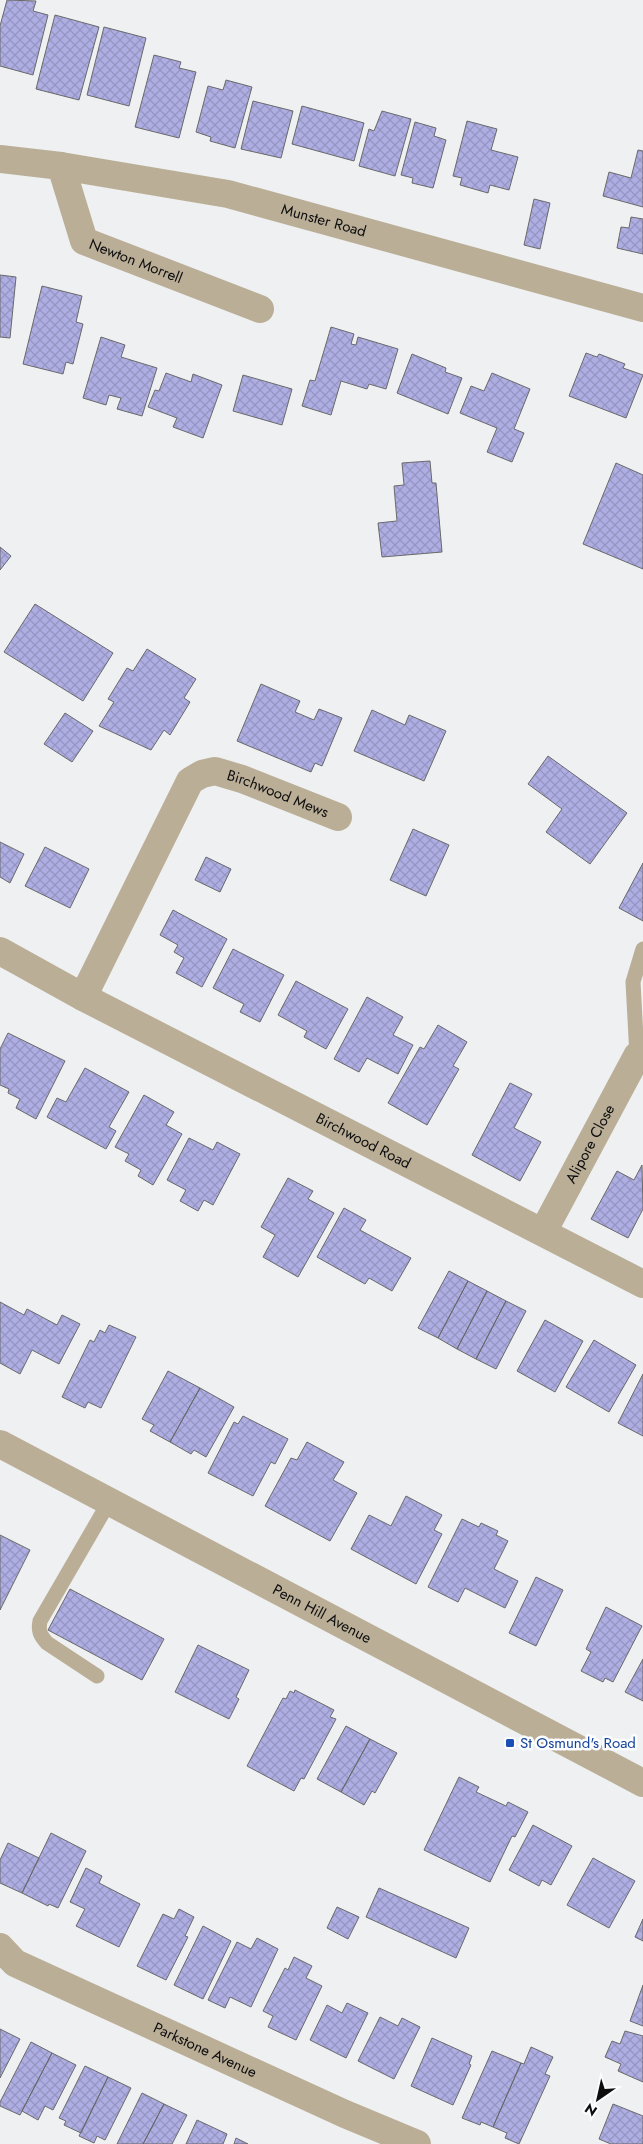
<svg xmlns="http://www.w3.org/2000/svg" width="643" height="2144" viewBox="0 0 643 2144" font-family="Jost,sans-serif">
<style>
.building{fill:url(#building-cross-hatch);stroke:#69696b}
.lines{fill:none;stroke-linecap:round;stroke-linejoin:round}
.service{stroke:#bbae97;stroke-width:15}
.minor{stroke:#bbae97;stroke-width:28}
.tertiary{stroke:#bbae97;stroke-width:28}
.transit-dot{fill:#1a4fb4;stroke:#fbfdff;stroke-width:2}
.labels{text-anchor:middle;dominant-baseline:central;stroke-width:5;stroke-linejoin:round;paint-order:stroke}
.street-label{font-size:15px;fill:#0d0d0e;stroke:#fbfdff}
.transit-label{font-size:15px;fill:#164399;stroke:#fbfdff;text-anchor:start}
</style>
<defs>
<pattern id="building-cross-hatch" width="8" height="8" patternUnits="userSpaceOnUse" patternTransform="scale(1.25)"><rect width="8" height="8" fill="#afaee3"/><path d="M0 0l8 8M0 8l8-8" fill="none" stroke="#9594c2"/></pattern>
</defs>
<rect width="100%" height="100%" fill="#eef0f1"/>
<path class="building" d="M7 0 36 1 33 11 48 15 33 75 0 66V26Z
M55 15 99 27 79 100 36 89Z
M104 27 146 38 129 106 87 95Z
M154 55 181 62 179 68 196 72 179 138 135 127Z
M226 80 252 87 235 148 210 141 211 137 196 132 208 86 223 90Z
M253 101 293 111 281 158 241 149Z
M302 106 364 123 354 161 292 144Z
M382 111 411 119 395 176 359 166 369 129 374 131Z
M467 121 497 129 491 150 518 157 509 190 490 185 488 193 460 185 462 178 453 176Z
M415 122 436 128 434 136 446 140 433 188 412 183 413 178 401 175Z
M638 150 643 151V207L603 196 609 172 631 178Z
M534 199 550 203 540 249 524 245Z
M631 217 643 219V254L617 248 621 227 629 228Z
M0 275 16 277 10 338 0 337Z
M42 286 82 296 76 322 83 324 73 364 66 362 63 374 23 364Z
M331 327 354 334 351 344 356 345 358 337 398 349 386 389 369 384 367 389 341 381 331 415 302 406 310 380 315 381Z
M101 337 125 345 121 357 157 368 142 416 117 409 121 398 109 395 106 405 83 398Z
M586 353 597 357 599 354 625 364 623 368 643 375 626 418 569 396Z
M412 354 446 368 445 372 462 378 448 414 397 393Z
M166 373 191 382 193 374 222 385 203 438 173 427 177 418 148 407 155 390 159 391Z
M492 373 530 389 514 429 524 433 512 462 487 452 497 428 460 413 471 386 484 391Z
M243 375 292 389 282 425 233 411Z
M430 461 432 483H436L442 552 382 557 378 523 397 521 394 486 404 485 402 463Z
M616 463 643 475V569L583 544Z
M0 547 11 556 0 570Z
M35 604 113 653 83 701 4 652Z
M147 649 196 679 184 698 190 702 170 735 164 730 151 750 99 726 114 702 108 699 127 668 133 671Z
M261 684 300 701 295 712 314 720 319 709 342 718 322 766 315 763 311 772 237 741Z
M372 710 405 725 409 715 446 731 424 781 354 751Z
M65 713 93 731 72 762 44 744Z
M548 756 627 813 590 864 546 832 562 809 528 784Z
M413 829 449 845 426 896 390 880Z
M0 842 24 854 10 883 0 877Z
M45 847 89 869 70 908 25 886Z
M206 857 231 869 220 892 195 880Z
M643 863V921L619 908Z
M173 910 227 939 202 987 176 973 184 958 174 952 178 945 160 935Z
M233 949 284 975 260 1022 240 1012 244 1004 213 988Z
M296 981 348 1009 326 1049 304 1037 307 1031 278 1015Z
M367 997 403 1017 393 1035 413 1045 398 1074 367 1058 359 1072 334 1059Z
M438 1025 467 1042 453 1066 459 1069 427 1125 388 1103 420 1047 424 1049Z
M8 1033 65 1061 36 1119 16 1108 20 1099 8 1093 9 1089 0 1085V1049Z
M85 1068 129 1092 109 1127 116 1131 106 1149 47 1117 57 1098 66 1102Z
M510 1083 532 1094 514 1128 541 1142 520 1181 472 1155Z
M144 1095 174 1112 166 1125 182 1134 153 1185 138 1176 141 1170 125 1161 129 1154 115 1147Z
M189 1138 213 1150 217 1142 240 1154 213 1205 204 1200 198 1211 180 1201 186 1190 167 1180Z
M642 1165 643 1209 628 1238 591 1219 617 1171 634 1180Z
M288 1178 313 1191 308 1199 334 1213 298 1277 263 1257 275 1235 261 1227Z
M344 1208 366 1220 360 1230 411 1258 392 1291 369 1278 365 1284 317 1257Z
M449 1271 468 1281 438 1338 418 1328Z
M468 1281 487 1291 457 1349 438 1338Z
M487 1291 506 1301 476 1359 457 1349Z
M506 1301 526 1311 496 1369 476 1359Z
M0 1302 24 1315 27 1309 57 1325 62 1315 80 1324 59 1364 32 1350 20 1374 0 1363Z
M545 1320 583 1341 555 1392 517 1371Z
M109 1325 136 1337 101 1408 88 1402 85 1408 62 1397 90 1340 94 1342 100 1330 105 1333Z
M594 1340 636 1365 609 1412 566 1387Z
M168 1371 200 1388 170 1442 150 1431 154 1425 142 1419Z
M643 1374V1436L618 1423Z
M200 1388 234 1407 206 1457 194 1450 191 1454 170 1442Z
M243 1416 288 1439 275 1464 271 1462 253 1496 208 1473 234 1422 238 1424Z
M307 1442 344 1462 333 1480 357 1493 330 1541 265 1506 291 1458 297 1460Z
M406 1496 442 1515 434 1530 442 1534 416 1584 351 1549 369 1515 391 1526Z
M462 1519 479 1527 481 1523 498 1531 496 1535 508 1541 494 1569 518 1581 505 1608 465 1588 458 1602 428 1587Z
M0 1535 30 1550 0 1610Z
M536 1577 563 1590 536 1646 509 1633Z
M70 1589 164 1639 142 1680 48 1630Z
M606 1607 642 1626 613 1682 605 1678 603 1682 581 1671 591 1652 586 1649Z
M198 1645 249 1670 236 1697 239 1699 229 1719 175 1692Z
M643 1659V1701L625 1692Z
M295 1690 334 1710 330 1717 336 1719 304 1779 301 1778 294 1791 247 1766 283 1698 286 1699 290 1691 294 1693Z
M346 1726 370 1739 341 1792 317 1779Z
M370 1739 397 1753 375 1793 372 1791 364 1805 341 1792Z
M459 1777 479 1787 476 1792 506 1806 508 1802 528 1812 515 1837 512 1836 490 1882 424 1850Z
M533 1825 572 1846 551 1885 542 1880 539 1886 509 1870Z
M51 1833 86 1851 58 1908 49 1904 48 1906 22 1893Z
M8 1843 39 1858 22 1893 0 1883V1860Z
M593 1858 635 1881 609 1928 567 1905Z
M86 1868 102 1876 99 1883 140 1904 119 1947 76 1926 85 1909 70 1902Z
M379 1888 469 1928 456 1958 366 1917Z
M337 1907 359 1917 348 1939 327 1928Z
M179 1909 194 1917 185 1936 188 1937 166 1980 137 1966 163 1914 174 1919Z
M643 1919V1941L635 1937Z
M203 1926 231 1941 203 1999 174 1985Z
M257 1938 278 1949 251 2007 230 1997 225 2008 208 2000 237 1942 251 1949Z
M294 1957 312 1966 306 1978 322 1986 296 2040 268 2027 273 2016 263 2011 285 1968 288 1970Z
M643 1985V2026L630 2021Z
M347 2003 368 2013 346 2058 310 2040 327 2005 342 2013Z
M380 2017 398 2026 402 2018 420 2027 394 2079 358 2061Z
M0 2029 20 2039 0 2078Z
M625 2031 643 2036V2082L618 2071 621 2064 605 2057 612 2041 620 2044Z
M432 2038 472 2056 469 2064 471 2065 453 2105 411 2086Z
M31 2042 52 2053 20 2115 0 2106V2102Z
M531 2047 553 2057 545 2074 550 2076 519 2144 505 2138 507 2133 493 2127 521 2063 524 2064Z
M492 2051 521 2063 493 2127 481 2122 480 2125 462 2118Z
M52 2053 76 2065 53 2110 45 2106 38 2120 22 2111Z
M85 2066 108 2077 81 2133 64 2125 66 2121 59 2118Z
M108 2077 131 2088 105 2140 97 2136 94 2143 79 2136Z
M142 2093 164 2104 143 2144H117Z
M164 2104 187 2115 172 2144H143Z
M613 2104 643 2116V2144H611L599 2139Z
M197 2120 227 2134 223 2144H186Z
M236 2138 248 2144H234Z"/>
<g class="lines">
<path class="service" d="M637 1056 633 982 643 949
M97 1676 47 1643C40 1635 38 1631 40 1621L109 1502"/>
<g class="minor">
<path id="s1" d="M0 159 61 166 228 194 643 308"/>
<path id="s2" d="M61 166 84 241 260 309"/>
<path id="s3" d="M0 951 83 997 643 1284"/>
<path id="s4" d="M83 997 190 781 202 774 215 771 242 779 338 817"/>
<path id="s5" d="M543 1232 637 1056"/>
<path id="s6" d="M0 1947 15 1963 345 2114 417 2144"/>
</g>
<path class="tertiary" id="s7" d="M0 1444 643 1783"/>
</g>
<rect class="transit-dot" x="505" y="1738" width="10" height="10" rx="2.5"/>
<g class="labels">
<g class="street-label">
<text stroke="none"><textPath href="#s1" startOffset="330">Munster Road</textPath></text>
<text stroke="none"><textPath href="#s2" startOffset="134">Newton Morrell</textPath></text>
<text stroke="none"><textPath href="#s4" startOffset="335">Birchwood Mews</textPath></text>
<text stroke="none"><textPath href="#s3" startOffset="410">Birchwood Road</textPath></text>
<text stroke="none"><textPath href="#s5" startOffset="100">Alipore Close</textPath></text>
<text stroke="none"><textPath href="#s7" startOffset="364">Penn Hill Avenue</textPath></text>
<text stroke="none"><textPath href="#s6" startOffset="231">Parkstone Avenue</textPath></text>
</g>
<g class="transit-label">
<text x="520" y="1743">St Osmund's Road</text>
</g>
</g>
<g transform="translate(598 2099) rotate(214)" stroke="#fbfdff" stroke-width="4" paint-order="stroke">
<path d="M0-4L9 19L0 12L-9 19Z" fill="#0d0d0e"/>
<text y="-8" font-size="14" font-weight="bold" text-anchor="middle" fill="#0d0d0e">N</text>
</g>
</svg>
